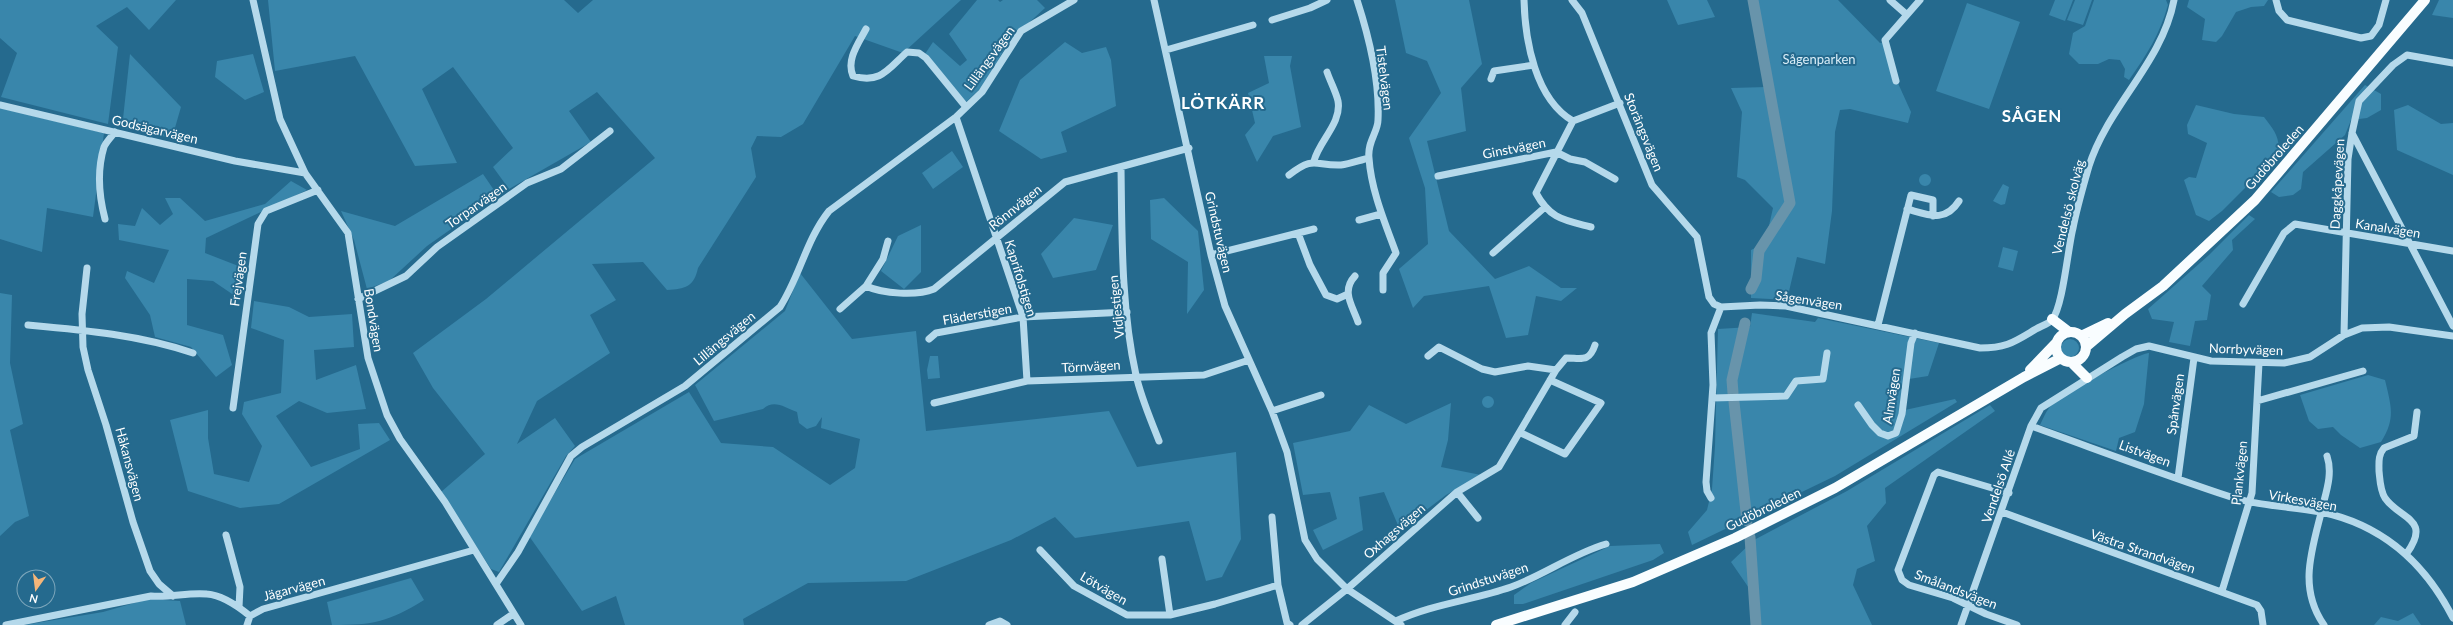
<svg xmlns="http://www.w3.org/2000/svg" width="2453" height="625" viewBox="0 0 2453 625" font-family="Lato,sans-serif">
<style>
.green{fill:#3986ab}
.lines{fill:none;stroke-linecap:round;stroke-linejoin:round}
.river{stroke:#6894ab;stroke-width:11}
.minor{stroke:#b5d9eb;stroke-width:7}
.major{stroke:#f9fdff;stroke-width:10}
.labels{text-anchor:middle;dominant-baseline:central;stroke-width:4;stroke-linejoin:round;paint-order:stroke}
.street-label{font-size:13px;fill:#fff;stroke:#256a8e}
.park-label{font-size:13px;fill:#daeef8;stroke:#256a8e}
.district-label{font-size:17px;font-weight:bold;letter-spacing:1px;fill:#fff;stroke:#256a8e}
</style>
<rect width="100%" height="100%" fill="#256a8e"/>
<path class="green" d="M0 0H176L149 30 127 7 96 26 118 47 108 124 1 97 17 53 0 38Z
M268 0H564L578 13 593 0H961L903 53 855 36 803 124 781 137 757 136 751 148 756 177 698 268C694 287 685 289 667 290L643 262 592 264 616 300 590 315 610 353 537 401 517 444 555 418 575 446 566 456 499 572 491 569 441 492 485 454 433 388 413 353 486 299 655 158 597 92 569 111 591 142 509 189 493 167 513 148 453 67 422 89 457 163 415 166 355 56 275 71Z
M977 0H998L1000 2 1003 0H1037L1045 8 1009 41 984 85 966 102 925 54 933 42 960 66 967 60 949 34Z
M1395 0H1469L1482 64 1461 88 1466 131 1427 141 1449 231 1495 279 1529 266 1561 288H1577L1561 301 1536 296 1528 335 1506 338 1489 286 1424 296 1413 308 1399 269 1428 244 1425 188 1409 138 1441 93 1427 61 1406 53Z
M1667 0H1707L1715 17 1678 25Z
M1748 0H1838L1880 43 1884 42 1892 70 1911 112 1908 123 1850 109 1840 110 1835 132 1832 211 1825 264 1797 257 1787 300 1751 298V250L1765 243 1773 208 1745 180 1737 177 1742 112 1731 88 1767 87Z
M2055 0H2073L2065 21 2049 15Z
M2075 0H2092L2083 25 2067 20Z
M2094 0H2166L2168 5C2160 34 2146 56 2129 80L2124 77 2125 69 2120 60 2109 59 2098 64H2079L2069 54 2073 33 2085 26Z
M2189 0H2268L2264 6 2251 7 2236 12 2222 36 2216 42 2202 40 2205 19 2187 7Z
M2439 0H2453V18L2432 15Z
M1967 3 2020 22 1989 109 1936 91Z
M1065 42 1082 53 1106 47 1111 60 1116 106 1061 132 1067 152 1041 159 999 131 1020 80Z
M130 54 181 107 172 138 122 128Z
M253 54 264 92 245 100 215 77 217 61Z
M1264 56H1292L1290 66 1301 127 1273 136 1257 162 1245 135 1255 123 1248 93 1269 83Z
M2365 85 2381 94V110L2367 118 2351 120 2345 135 2303 172 2301 189 2293 195 2279 197 2271 192Z
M2196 105 2234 114 2264 117C2274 130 2281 138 2278 155L2222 211 2209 221 2196 215 2184 180 2189 177 2196 178 2207 143 2188 134 2187 125Z
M2408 105 2441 124 2453 123V175L2397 150 2394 110Z
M0 108 104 133 93 217 47 208 42 252 0 239Z
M952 151 963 167 933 189 922 173Z
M483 174 498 196 427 246 389 281 367 289 354 240 341 211 395 226Z
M1919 180a6 6 0 1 1 12 0a6 6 0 1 1-12 0Z
M291 181 307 190 206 238 205 253 241 267 238 298 213 281 187 279V325L223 335 232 365 216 377 191 347 155 337 150 315 125 278 127 271 154 283 169 250 119 240 118 224 135 226 142 208 160 225 173 214 165 198H180L205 221 265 204Z
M2003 184 2009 187 2005 204 2001 205 1993 201Z
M1164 198 1198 231 1204 290 1187 314 1188 262 1151 239 1150 200Z
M2249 215 2255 219 2232 240 2233 250 2202 286 2211 295 2207 320 2195 321 2190 346 2169 342 2174 322 2152 319 2148 309 2209 255Z
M1074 218 1113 225 1096 270 1053 278 1041 254Z
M921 225V272L904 289 881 271 898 236Z
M2003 247 2018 251 2013 271 1998 267Z
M800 273 852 339 916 331 926 431 1109 411 1137 467 1236 452 1241 539 1222 577 1206 581 1189 521 1075 538 1055 517 1011 540 906 581 808 583 743 619 744 625H625L616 596 582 611 529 536 575 459 689 392 721 443 773 447 830 485 855 468 860 439 821 428 822 417 816 426 807 429 799 423 797 412C784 407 774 399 763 409L714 421 695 385 785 311Z
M0 293 12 295 10 363 23 424 10 430 29 516 15 522 0 536Z
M254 301 289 307 309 317 352 314 354 347 314 350 316 380 356 365 366 409 327 413 299 401 276 416 311 467 360 449 358 424 379 423 390 440 279 504 240 508 188 491 170 420 208 410V438L214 474 249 482 262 446 242 414 244 402 281 393 284 340 251 328Z
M1752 313 1815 322 1818 318 1939 343 1928 376 1909 379 1905 410 1955 399 1957 402 1835 476 1692 545 1688 532 1707 510 1712 489 1715 446 1718 329 1750 327Z
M2061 348a9 9 0 1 1 18 0a9 9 0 1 1-18 0Z
M2149 353 2144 404 2135 432 2119 438 2116 451 2040 425C2043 419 2045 413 2049 408 2058 396 2134 355 2149 353Z
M930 356H938L940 378 928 379 927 370Z
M2368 375 2385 380C2391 406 2396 418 2381 442L2360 448 2341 435 2333 427 2318 429 2309 421 2300 395Z
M1482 402a6 6 0 1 1 12 0a6 6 0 1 1-12 0Z
M1451 403 1448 440 1441 467 1481 475 1446 495 1400 530 1384 492 1359 497 1363 530 1323 550 1313 530 1337 519 1330 492 1303 495 1293 443 1350 431 1369 405 1406 424Z
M1990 405 1995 411 1885 488 1886 503 1867 526 1875 561 1857 569 1853 585 1872 625H1758L1751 591 1731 562 1754 540 1847 491Z
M1660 544 1664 553 1653 560 1523 604H1514V595L1531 583 1610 546Z
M411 578 424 600C388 622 374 625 332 625L327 602Z
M148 599 180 601 186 625H24L103 612Z
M2413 613 2421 625H2374L2381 617 2398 621Z"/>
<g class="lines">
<path class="river" d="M1751 289 1756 279 1759 251 1790 203 1753 0
M1733 393 1732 380 1745 323
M1734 402 1747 521
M1750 537 1756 625"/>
<path class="minor" d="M253 0 280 119 305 173 348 233 368 358 387 415 400 439 445 502 521 625
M1154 0 1211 255 1225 306 1272 411 1287 452 1305 540 1317 559 1347 589 1401 625
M1357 0C1369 37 1380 80 1378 120 1378 132 1367 142 1369 158 1371 190 1385 223 1396 253L1383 273V290
M1524 0C1525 40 1535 99 1573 121
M1572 0 1582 13 1652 185 1697 237 1709 297 1714 304 1721 307 1760 305 1786 306 1980 348C2007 348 2014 342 2036 329 2041 326 2048 324 2052 320 2063 307 2068 247 2073 228 2077 207 2083 187 2089 166 2108 106 2162 63 2174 0
M1890 0 1906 14
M2276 0 2279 11 2287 20 2361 38 2371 36 2379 25 2386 0
M1272 20 1310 8 1327 0
M866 29C858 44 846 60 853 76 881 84 888 69 907 52L919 53 926 58 966 107
M1166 50 1253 25
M1491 79 1494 71 1534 65
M1896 81 1885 40 1920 0
M0 105 235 161 305 173
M956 117 1023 317 1027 381
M2352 133 2453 326
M1314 161C1319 141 1342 123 1338 101 1336 92 1330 81 1327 72
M1121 167C1122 235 1121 308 1136 375 1141 398 1151 420 1159 441
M1289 175C1315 155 1314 166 1341 165 1350 164 1360 160 1369 158
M1438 176 1556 152 1570 159 1585 162 1615 179
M1907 209C1929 215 1945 223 1959 201
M105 219C99 196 97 170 104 147 106 142 112 136 115 132
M1359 220 1381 214
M1591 227C1564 220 1550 219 1536 193L1573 121 1620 103
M1298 233 1310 265 1326 295 1337 299 1348 294
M1493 253 1544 208
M1211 255 1314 229
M87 268 82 314 83 347 88 370 106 425 133 522 150 571 159 584 173 596
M1355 276C1341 291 1352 305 1358 322
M866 286 883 259 888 241
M358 299 406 276 437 247 527 183 561 169 610 131
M2243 304 2284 233 2295 224 2453 251
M840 309 866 286C883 294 917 296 934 289L1065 182 1189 148
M28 325C83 330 140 335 193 353
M1878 325 1911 195 1933 200V216
M2344 335 2348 159 2352 133 2359 101 2393 65 2407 55 2453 63
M929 339 936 333 1023 317 1127 312
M1428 356 1439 347 1482 369 1495 372 1528 366 1556 370
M1712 398 1786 396 1796 381 1823 379 1827 353
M2257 401 2363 371
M934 403 1027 381 1204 375 1249 360
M1858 405 1872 425 1880 433 1888 436 1896 433 1902 414 1911 343 1915 333
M233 408 258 224 266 211 318 190
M1272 411 1321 395
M2031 426C2098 450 2164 475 2231 497 2261 507 2291 506 2321 512 2383 525 2425 563 2453 618
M1521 433 1565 454 1601 403 1550 380
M2178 478 2194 358
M1457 492 1478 518
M2009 493 1938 472 1934 475 1898 570 1902 580 1909 585 1953 598 1986 614 2017 625
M1711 498 1707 491 1706 482 1713 385 1711 333 1721 307
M2002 512 2257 605 2261 611 2263 625
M1272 517 1278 585 1287 623 1290 625
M226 535 240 587 239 607
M1040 550 1074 586 1127 615H1170L1215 604 1278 585
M2407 553C2432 518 2399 519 2385 498 2380 490 2380 480 2379 471 2379 462 2378 455 2384 448L2414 436 2417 412
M1162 559 1170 615
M496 584 518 552 571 456 582 447 685 386 780 307C800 276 806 240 829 211L956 117 982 92 1021 31 1074 0
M2222 591 2252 493 2259 363
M1396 621C1432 604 1474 600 1511 587 1544 575 1572 554 1606 544
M6 625 151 596C170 598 188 592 207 594 222 595 239 607 250 616L263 609 474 550
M247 625 250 616
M497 625 513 614
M989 625 1000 621 1007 625
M1302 625 1347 589 1457 492 1499 467 1556 370 1566 358C1581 358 1589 363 1595 345
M1565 625 1575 612
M1961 625 2031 426 2041 408 2122 357 2136 349 2149 346 2211 361 2284 363 2310 357 2344 335 2362 328 2389 327 2453 336
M2324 625C2296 585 2314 545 2324 501 2328 486 2332 471 2327 456"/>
<path class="major" d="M2052 319 2069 332
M2056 347a15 15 0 1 1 30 0a15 15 0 1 1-30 0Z
M2081 336 2108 323
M2086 347 2125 314 2163 286 2255 200 2425 0
M2071 362 2087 378
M2030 370 2056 343
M1496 625 1633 582 1735 538 1835 488 2024 377 2061 358"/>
</g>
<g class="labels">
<g class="street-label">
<text transform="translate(989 58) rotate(-54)">Lillängsvägen</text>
<text transform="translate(1385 78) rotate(83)">Tistelvägen</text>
<text transform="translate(155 129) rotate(13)">Godsägarvägen</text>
<text transform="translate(1644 132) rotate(68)">Storängsvägen</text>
<text transform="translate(1514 148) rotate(-11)">Ginstvägen</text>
<text transform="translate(2274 157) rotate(-49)">Gudöbroleden</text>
<text transform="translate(2337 184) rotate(-87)">Daggkåpevägen</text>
<text transform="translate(476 205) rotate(-35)">Torparvägen</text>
<text transform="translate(1015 207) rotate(-39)">Rönnvägen</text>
<text transform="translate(2068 207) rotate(-76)">Vendelsö skolväg</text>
<text transform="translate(2388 228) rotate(9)">Kanalvägen</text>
<text transform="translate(1219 232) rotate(77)">Grindstuvägen</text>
<text transform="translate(1021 278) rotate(73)">Kaprifolstigen</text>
<text transform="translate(238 279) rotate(-82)">Frejvägen</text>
<text transform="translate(1809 300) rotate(9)">Sågenvägen</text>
<text transform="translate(1116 307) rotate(-96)">Vidjestigen</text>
<text transform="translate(977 314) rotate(-10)">Fläderstigen</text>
<text transform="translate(374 320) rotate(81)">Bondvägen</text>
<text transform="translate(724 338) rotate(-40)">Lillängsvägen</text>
<text transform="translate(2246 349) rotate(2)">Norrbyvägen</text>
<text transform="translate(1091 366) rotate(-3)">Törnvägen</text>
<text transform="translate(1891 396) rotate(-81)">Almvägen</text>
<text transform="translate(2175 404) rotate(-82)">Spånvägen</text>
<text transform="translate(2145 453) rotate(20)">Listvägen</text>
<text transform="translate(130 464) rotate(75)">Håkansvägen</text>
<text transform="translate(2239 473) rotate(-84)">Plankvägen</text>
<text transform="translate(1998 486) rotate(-71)">Vendelsö Allé</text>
<text transform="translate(2303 500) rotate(10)">Virkesvägen</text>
<text transform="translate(1763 509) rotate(-26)">Gudöbroleden</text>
<text transform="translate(1394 531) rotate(-41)">Oxhagsvägen</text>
<text transform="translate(2143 551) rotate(19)">Västra Strandvägen</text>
<text transform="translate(1488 579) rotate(-18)">Grindstuvägen</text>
<text transform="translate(294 588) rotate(-15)">Jägarvägen</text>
<text transform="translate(1104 588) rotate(30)">Lötvägen</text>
<text transform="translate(1956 589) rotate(21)">Smålandsvägen</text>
</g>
<g class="park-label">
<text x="1819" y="59">Sågenparken</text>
</g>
<g class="district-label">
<text x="1223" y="102">LÖTKÄRR</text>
<text x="2032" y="115">SÅGEN</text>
</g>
</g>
<g transform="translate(36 589) rotate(194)"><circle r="19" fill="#256a8e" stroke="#7ca6bb"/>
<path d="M0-3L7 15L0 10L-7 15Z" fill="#f5b679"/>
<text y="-6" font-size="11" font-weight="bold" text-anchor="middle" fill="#ffffff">N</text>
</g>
</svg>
